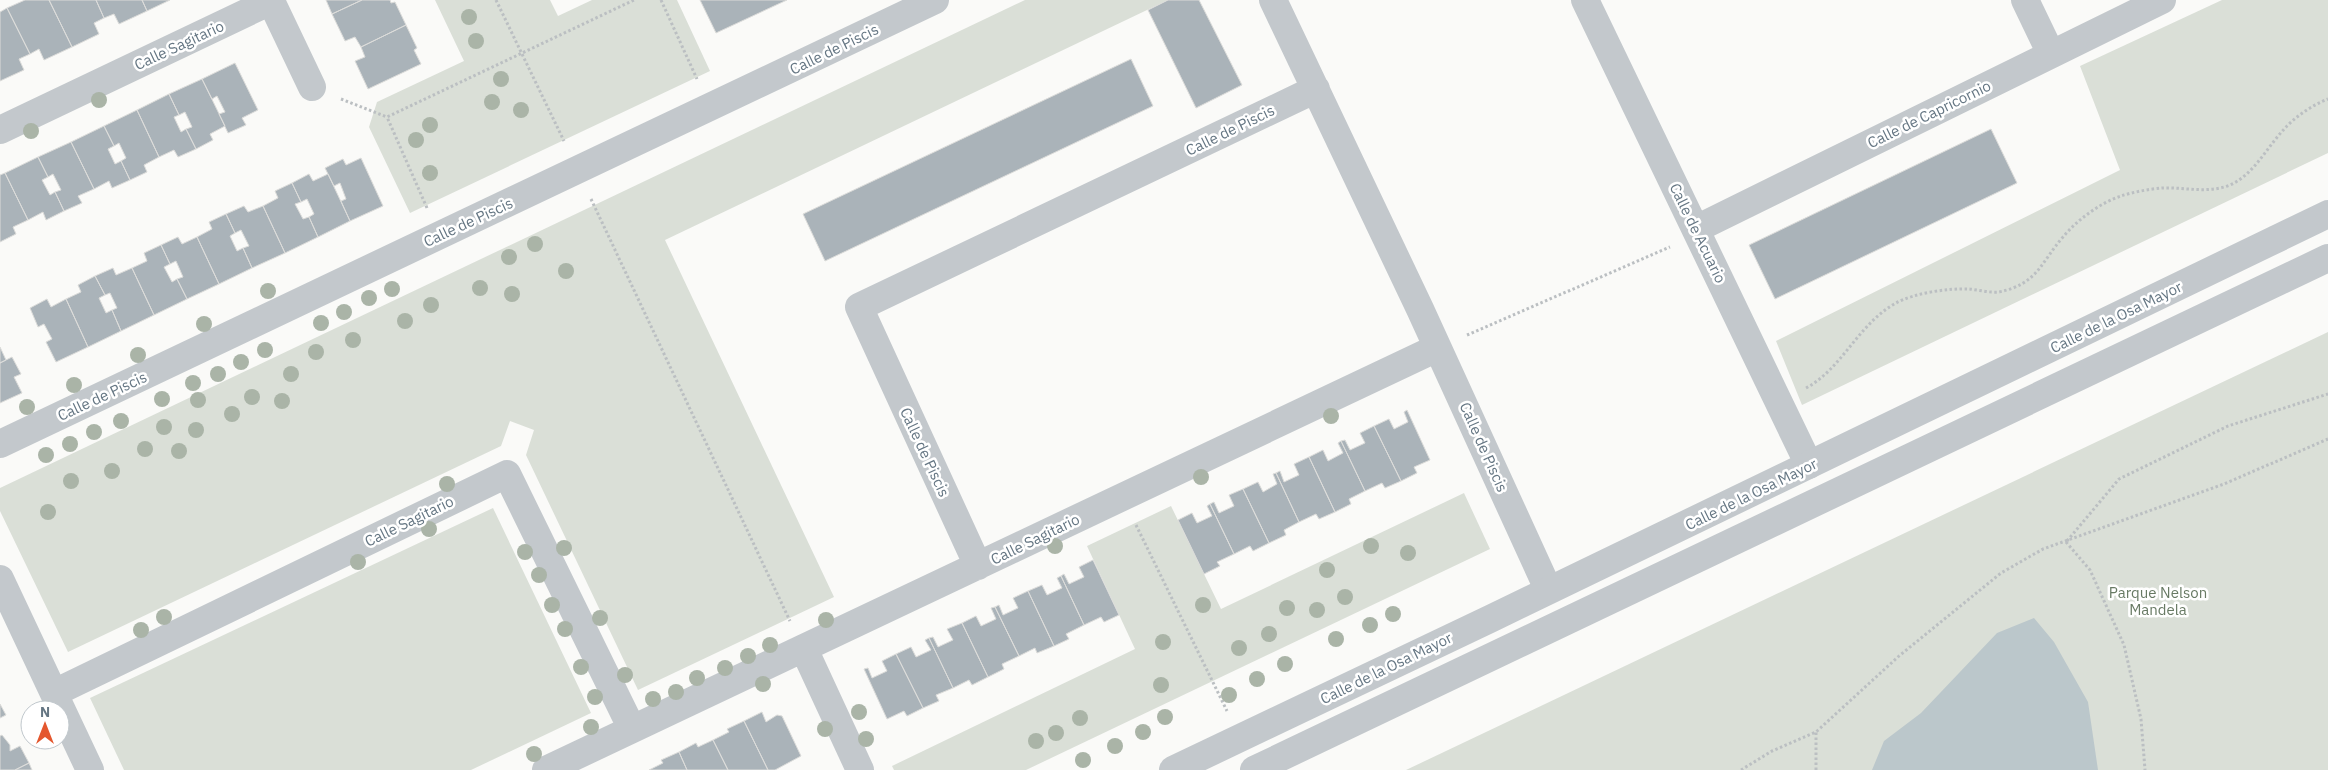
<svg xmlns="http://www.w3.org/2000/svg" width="2328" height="770" viewBox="0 0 2328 770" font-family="'IBM Plex Sans',sans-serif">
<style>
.green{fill:#dadfd7}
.water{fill:#bbc7cb}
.building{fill:#aab3b9;stroke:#dcdcda}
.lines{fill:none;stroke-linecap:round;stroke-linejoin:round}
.path{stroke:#bbbfc2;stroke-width:3;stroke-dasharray:2.5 2.5;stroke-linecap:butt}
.minor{stroke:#c3c8cc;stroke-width:28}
.tertiary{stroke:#c3c8cc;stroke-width:28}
.tree{fill:#aab4a7}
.labels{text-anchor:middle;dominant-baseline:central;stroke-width:5;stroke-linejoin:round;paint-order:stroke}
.street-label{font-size:15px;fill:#657683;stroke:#fff}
.park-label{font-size:15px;fill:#687a64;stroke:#fff}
</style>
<rect width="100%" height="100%" fill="#fafaf8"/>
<path class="green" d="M435 0H550L558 16 592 0H677L710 71 410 213 369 127 377 102 464 61Z
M1025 0H1168L665 240 834 597 638 690 526 455 534 430 510 421 501 446 68 652 0 511V488Z
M2222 0H2328V153L1802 405 1776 341 2120 170 2080 66Z
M2328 332V770H1406Z
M1464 493 1490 549 1026 770H894L892 766 1135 649 1087 546 1171 506 1221 609Z
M493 508 591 713 471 770H124L90 698Z"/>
<path class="water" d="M2034 618 2054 642 2088 702 2098 770H1872L1884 741 1921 713 1997 633Z"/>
<path class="building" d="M25 0H49L72 47 44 60 39 49 30 54 7 8Z
M49 0H96L104 18 94 23 99 34 72 47Z
M96 0H142L147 11 119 24 114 14 104 18Z
M142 0H170L147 11Z
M326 0H362L332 14Z
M362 0H390L391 3 395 2 406 25 361 47 355 37 345 41 332 14Z
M700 0H787L716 33Z
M1168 0H1199L1242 85 1196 108 1148 10Z
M7 8 30 54 19 59 24 70 0 81V12Z
M406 25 417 48 414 50 421 64 368 89 355 61 365 57 361 47Z
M1131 59 1153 106 825 261 803 214Z
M235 63 258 110 242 118 246 125 228 133 219 114 225 112 217 96 212 99 202 79Z
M202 79 225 126 210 134 213 140 196 149 186 129 192 127 185 112 179 115 169 94Z
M169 94 179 115 174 117 181 132 186 129 196 149 178 157 174 150 159 157 137 110Z
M137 110 159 157 144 165 147 172 130 180 121 161 126 158 119 143 114 146 104 126Z
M104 126 114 146 108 149 115 164 121 161 130 180 112 188 109 181 94 189 71 142Z
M1991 129 2017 183 1775 299 1749 245Z
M71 142 94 189 78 196 82 203 64 211 55 192 61 190 53 174 48 177 38 157Z
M38 157 48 177 42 180 50 195 55 192 64 211 46 220 43 212 28 220 5 173Z
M361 158 383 206 350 221 341 201 346 199 340 183 334 186 325 168 343 159 346 165Z
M5 173 28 220 13 227 16 234 0 242V175Z
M309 174 313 181 328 174 350 221 318 237 309 217 314 214 307 199 301 202 292 183Z
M292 183 301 202 295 204 303 219 309 217 318 237 285 253 263 206 278 198 275 191Z
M244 206 248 212 263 206 285 253 252 268 243 248 249 246 241 230 235 233 226 214Z
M226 214 235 233 230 236 237 251 243 248 252 268 219 284 197 237 212 229 209 222Z
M178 237 182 244 197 237 219 284 187 299 177 279 183 277 176 261 170 264 161 245Z
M161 245 170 264 164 267 172 282 177 279 187 299 154 315 132 268 147 261 144 253Z
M113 268 116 275 132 268 154 315 121 331 112 310 117 308 110 293 105 295 95 276Z
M95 276 105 295 99 298 106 313 112 310 121 331 88 347 66 299 81 292 78 285Z
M47 299 51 307 66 299 88 347 56 362 46 342 52 339 44 324 38 327 30 308Z
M0 347 6 360 0 363Z
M12 357 21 374 14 377 22 393 0 403V363Z
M1407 410 1430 460 1414 467 1417 473 1401 481 1374 426 1389 419 1394 429 1408 422 1404 412Z
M1374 426 1401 481 1385 488 1382 483 1365 491 1341 441 1345 440 1350 450 1365 443 1360 433Z
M1341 441 1365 491 1349 499 1351 504 1335 512 1309 457 1323 450 1328 461 1343 453 1338 443Z
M1309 457 1335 512 1319 519 1316 514 1299 522 1276 473 1280 471 1284 482 1299 475 1294 464Z
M1276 473 1299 522 1284 530 1286 535 1269 543 1243 489 1258 482 1263 492 1277 484 1273 474Z
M1243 489 1269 543 1253 551 1250 546 1234 554 1210 504 1214 502 1219 513 1234 506 1229 495Z
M1210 504 1234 554 1217 562 1220 566 1204 574 1178 520 1192 513 1197 523 1212 516 1207 506Z
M1093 560 1119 615 1104 622 1101 617 1084 625 1061 576 1064 574 1069 584 1084 577 1079 567Z
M1061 576 1084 625 1066 634 1069 639 1054 646 1028 591 1042 585 1047 595 1062 588 1057 578Z
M1028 591 1054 646 1037 653 1035 648 1019 656 995 607 999 605 1003 615 1018 608 1013 598Z
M995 607 1019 656 1002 664 1004 669 988 677 962 623 976 616 981 626 996 619 991 608Z
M962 623 988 677 972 685 969 680 953 688 929 638 933 637 938 647 953 640 947 629Z
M929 638 953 688 936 695 939 701 923 708 896 654 911 647 916 657 931 650 925 640Z
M896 654 923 708 907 716 904 711 887 719 864 669 868 668 872 678 887 671 882 661Z
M0 704 6 715 0 718Z
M762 712 766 722 777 715 782 716 801 756 775 770H768L744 721Z
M744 721 768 770H728L713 740 729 732 727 729Z
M2 735 10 745V751L20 746 29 763 15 770H0V736Z
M713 740 728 770H687L679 752 696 743 698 747Z
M679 752 687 770H649L663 763 661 760Z
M29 763 32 770H15Z"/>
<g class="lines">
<path class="path" d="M496 0 564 141
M661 0 697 79
M341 99 387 117
M591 199 790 621
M427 208 387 117 634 0
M1467 335 1670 247
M1806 388C1842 369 1858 324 1896 303 1914 293 1949 288 1969 289 1979 290 1990 293 1999 292 2038 284 2041 262 2063 237 2077 220 2100 203 2121 196 2133 192 2150 189 2162 188 2185 187 2208 194 2230 185 2255 174 2268 145 2287 126 2299 114 2313 105 2328 99
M1136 525 1227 711
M2067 541 2119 479 2228 426 2328 394
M2066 542 2090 570 2124 645 2141 719 2145 770
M1741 770 1772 751 1816 732 1899 656 2001 573 2043 549 2224 484 2328 439
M1816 770V732"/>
<path class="minor" d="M1273 0 1420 309 1548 589
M1585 0 1809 465
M2025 0 2051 54
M0 130 271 1 312 87
M1696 229 2162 0
M0 444 935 0
M978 566 859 307 1316 89
M0 579 90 770
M804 649 860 770
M54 693 507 474 632 729
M546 770 1437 348"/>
<path class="tertiary" d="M1173 770C1559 587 1943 401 2328 214
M1254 770 2328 258"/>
</g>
<g class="tree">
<circle cx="469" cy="17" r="8"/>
<circle cx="476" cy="41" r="8"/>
<circle cx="501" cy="79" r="8"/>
<circle cx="99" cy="100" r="8"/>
<circle cx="492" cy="102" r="8"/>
<circle cx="521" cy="110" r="8"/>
<circle cx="430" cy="125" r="8"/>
<circle cx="31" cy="131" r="8"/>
<circle cx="416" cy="140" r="8"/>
<circle cx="430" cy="173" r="8"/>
<circle cx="535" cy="244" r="8"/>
<circle cx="509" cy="257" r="8"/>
<circle cx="566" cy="271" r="8"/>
<circle cx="480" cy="288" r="8"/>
<circle cx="392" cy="289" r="8"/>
<circle cx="268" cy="291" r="8"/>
<circle cx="512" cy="294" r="8"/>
<circle cx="369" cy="298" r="8"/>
<circle cx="431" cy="305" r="8"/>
<circle cx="344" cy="312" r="8"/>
<circle cx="405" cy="321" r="8"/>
<circle cx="321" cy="323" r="8"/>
<circle cx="204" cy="324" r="8"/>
<circle cx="353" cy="340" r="8"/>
<circle cx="265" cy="350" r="8"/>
<circle cx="316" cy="352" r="8"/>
<circle cx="138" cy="355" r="8"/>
<circle cx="241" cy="362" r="8"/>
<circle cx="218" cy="374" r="8"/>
<circle cx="291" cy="374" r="8"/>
<circle cx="193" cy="383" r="8"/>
<circle cx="74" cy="385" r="8"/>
<circle cx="252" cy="397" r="8"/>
<circle cx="162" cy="399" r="8"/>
<circle cx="198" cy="400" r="8"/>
<circle cx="282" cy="401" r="8"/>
<circle cx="27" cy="407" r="8"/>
<circle cx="232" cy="414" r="8"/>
<circle cx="1331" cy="416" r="8"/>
<circle cx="121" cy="421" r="8"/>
<circle cx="164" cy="427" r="8"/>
<circle cx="196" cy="430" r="8"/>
<circle cx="94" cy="432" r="8"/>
<circle cx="70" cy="444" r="8"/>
<circle cx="145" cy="449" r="8"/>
<circle cx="179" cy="451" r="8"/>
<circle cx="46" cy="455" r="8"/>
<circle cx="112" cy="471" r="8"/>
<circle cx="1201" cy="477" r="8"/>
<circle cx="71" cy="481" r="8"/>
<circle cx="447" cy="484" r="8"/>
<circle cx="48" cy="512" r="8"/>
<circle cx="429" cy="529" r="8"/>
<circle cx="1055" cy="546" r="8"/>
<circle cx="1371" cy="546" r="8"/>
<circle cx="564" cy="548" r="8"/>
<circle cx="525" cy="552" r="8"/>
<circle cx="1408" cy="553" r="8"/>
<circle cx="358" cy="562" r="8"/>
<circle cx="1327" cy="570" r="8"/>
<circle cx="539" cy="575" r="8"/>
<circle cx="1345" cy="597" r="8"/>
<circle cx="552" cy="605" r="8"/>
<circle cx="1203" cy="605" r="8"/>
<circle cx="1287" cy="608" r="8"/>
<circle cx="1317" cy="610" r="8"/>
<circle cx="1393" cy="614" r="8"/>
<circle cx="164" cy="617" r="8"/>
<circle cx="600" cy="618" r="8"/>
<circle cx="826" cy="620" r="8"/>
<circle cx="1370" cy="625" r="8"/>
<circle cx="565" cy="629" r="8"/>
<circle cx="141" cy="630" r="8"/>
<circle cx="1269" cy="634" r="8"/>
<circle cx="1336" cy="639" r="8"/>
<circle cx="1163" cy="642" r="8"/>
<circle cx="770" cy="645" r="8"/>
<circle cx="1239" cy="648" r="8"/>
<circle cx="748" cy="656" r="8"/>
<circle cx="1285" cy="664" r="8"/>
<circle cx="581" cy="667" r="8"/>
<circle cx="725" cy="668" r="8"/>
<circle cx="625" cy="675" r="8"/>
<circle cx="697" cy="678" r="8"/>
<circle cx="1257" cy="679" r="8"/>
<circle cx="763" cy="684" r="8"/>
<circle cx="1161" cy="685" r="8"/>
<circle cx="676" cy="692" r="8"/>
<circle cx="1229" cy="695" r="8"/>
<circle cx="595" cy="697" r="8"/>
<circle cx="653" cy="699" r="8"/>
<circle cx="859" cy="712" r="8"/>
<circle cx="1165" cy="717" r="8"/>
<circle cx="1080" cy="718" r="8"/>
<circle cx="591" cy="727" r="8"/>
<circle cx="825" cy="729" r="8"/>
<circle cx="1143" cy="732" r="8"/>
<circle cx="1056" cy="733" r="8"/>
<circle cx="866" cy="739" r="8"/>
<circle cx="1036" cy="741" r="8"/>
<circle cx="1115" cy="746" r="8"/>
<circle cx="534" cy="754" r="8"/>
<circle cx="1083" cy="760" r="8"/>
</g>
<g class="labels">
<g class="street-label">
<text transform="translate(179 45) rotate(-25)">Calle Sagitario</text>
<text transform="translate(834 49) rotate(-26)">Calle de Piscis</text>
<text transform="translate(1929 114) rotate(-26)">Calle de Capricornio</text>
<text transform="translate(1230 130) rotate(-26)">Calle de Piscis</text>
<text transform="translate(468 222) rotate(-25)">Calle de Piscis</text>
<text transform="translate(1698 233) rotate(64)">Calle de Acuario</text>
<text transform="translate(2116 317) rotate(-26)">Calle de la Osa Mayor</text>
<text transform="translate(102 396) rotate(-25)">Calle de Piscis</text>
<text transform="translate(1484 447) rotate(66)">Calle de Piscis</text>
<text transform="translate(925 452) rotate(65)">Calle de Piscis</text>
<text transform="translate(1751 494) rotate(-26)">Calle de la Osa Mayor</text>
<text transform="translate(409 521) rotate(-26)">Calle Sagitario</text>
<text transform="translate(1035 539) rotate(-26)">Calle Sagitario</text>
<text transform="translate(1386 668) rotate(-26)">Calle de la Osa Mayor</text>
</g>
<g class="park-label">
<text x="2158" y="592">Parque Nelson<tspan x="2158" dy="17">Mandela</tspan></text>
</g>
</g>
<g transform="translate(45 725)"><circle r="24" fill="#ffffff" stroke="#c1c8cd"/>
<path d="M0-4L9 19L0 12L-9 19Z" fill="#e4572e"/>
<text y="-8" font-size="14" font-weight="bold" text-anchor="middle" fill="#657683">N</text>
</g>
</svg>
